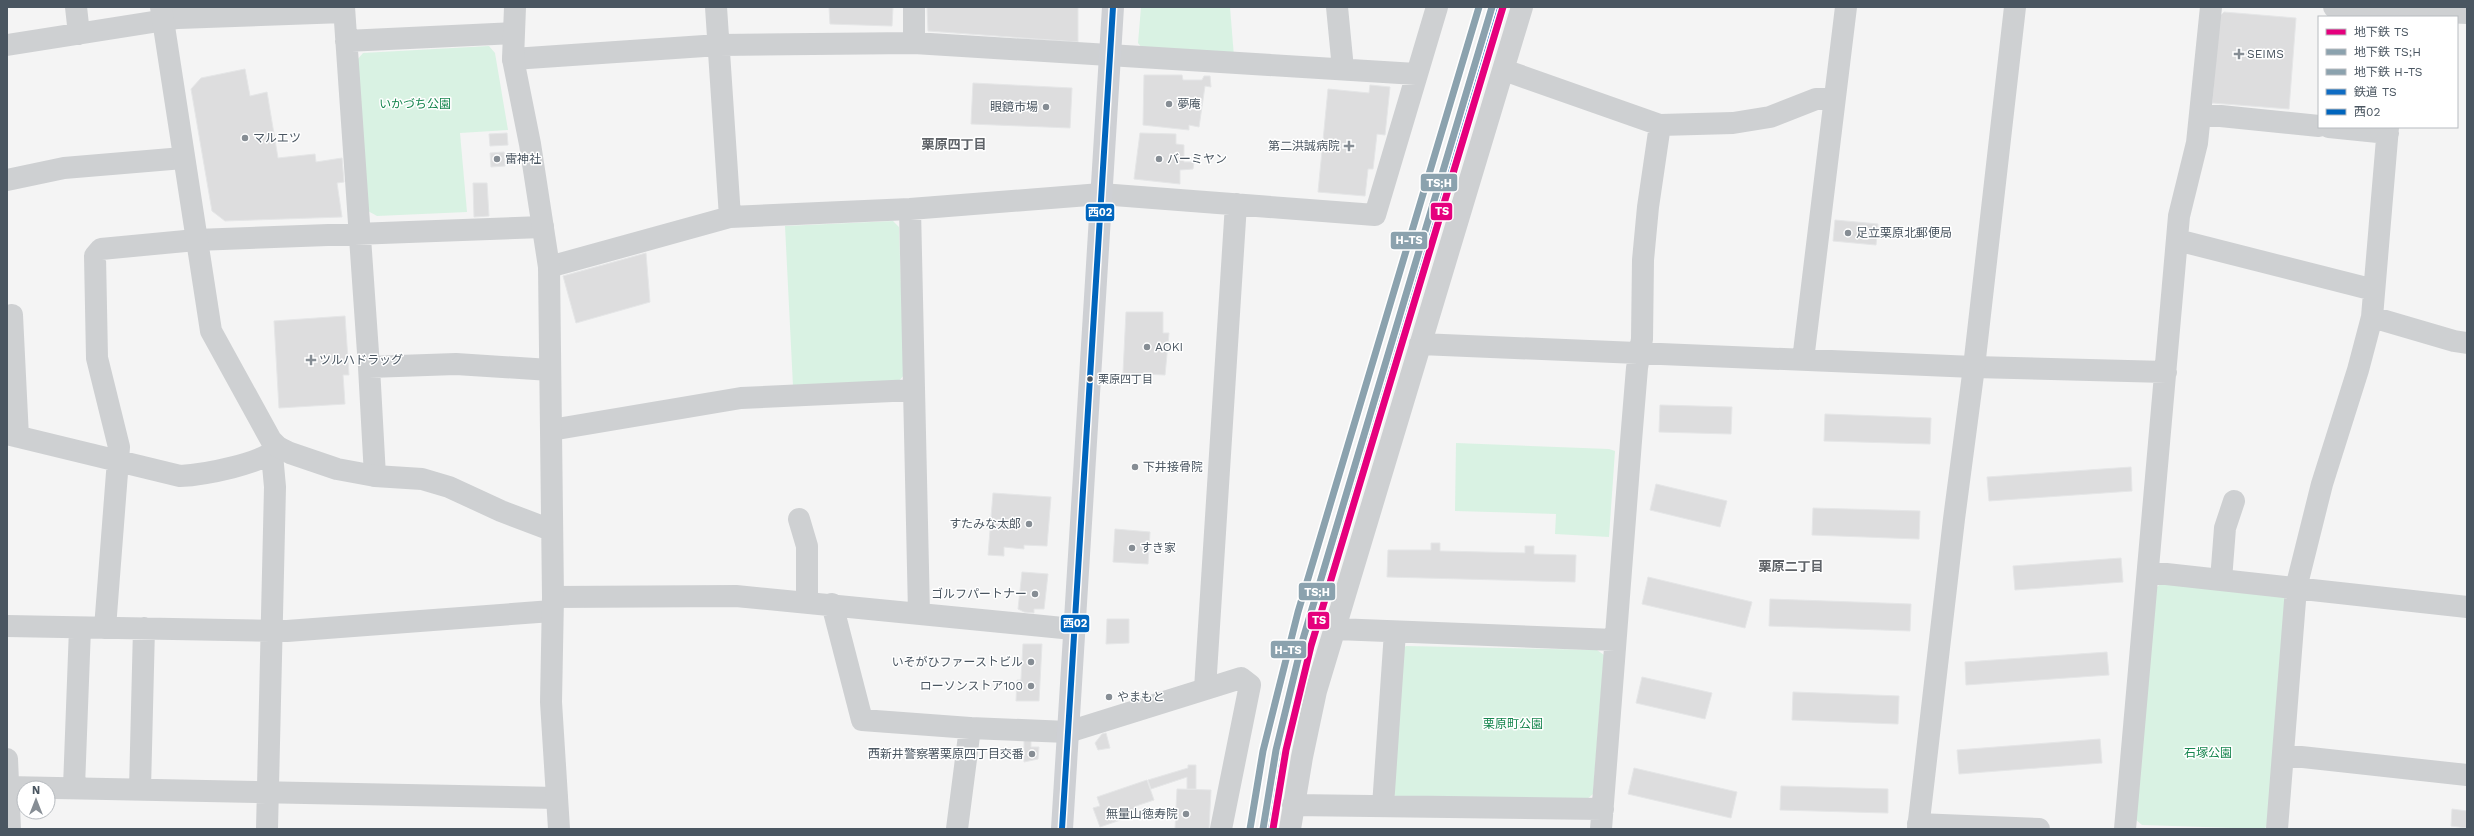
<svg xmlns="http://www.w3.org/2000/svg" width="2474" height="836" viewBox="0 0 2474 836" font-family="'Work Sans','Noto Sans JP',sans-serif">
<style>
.green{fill:#d9f2e3}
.building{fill:#ddddde;stroke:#e5e6e7}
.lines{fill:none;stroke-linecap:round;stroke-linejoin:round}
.minor{stroke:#ced0d2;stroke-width:22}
.tertiary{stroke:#ced0d2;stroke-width:22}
.secondary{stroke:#ced0d4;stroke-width:22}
.bus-1-casing{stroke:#fff;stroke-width:9}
.bus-1{stroke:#0065bd;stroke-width:6}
.rail-1-casing{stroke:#fff;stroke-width:10}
.rail-1{stroke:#0f6cc3;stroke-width:7}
.metro-1-casing{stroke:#fff;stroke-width:10}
.metro-2-casing{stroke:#fff;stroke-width:10}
.metro-3-casing{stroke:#fff;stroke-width:10}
.metro-1{stroke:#e5007d;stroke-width:7}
.metro-2{stroke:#8ba2ae;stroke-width:7}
.metro-3{stroke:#8ba2ae;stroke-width:7}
.poi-dot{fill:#868d94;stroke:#fff;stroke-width:1.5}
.bus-dot{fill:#4a5661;stroke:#fff;stroke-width:1.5}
.labels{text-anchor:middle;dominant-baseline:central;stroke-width:3;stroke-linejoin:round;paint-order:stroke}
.bus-label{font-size:11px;fill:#4a5661;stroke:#fff;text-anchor:start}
.poi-label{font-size:12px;fill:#4a5661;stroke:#fff;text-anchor:start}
.park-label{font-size:12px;fill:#17864f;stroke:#fff}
.neighbourhood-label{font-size:13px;font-weight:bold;fill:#5f6368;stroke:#fff}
.line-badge{stroke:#fff;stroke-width:1.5}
.badge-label{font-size:11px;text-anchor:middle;font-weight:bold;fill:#fff}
</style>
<rect width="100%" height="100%" fill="#f4f4f4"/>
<path class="green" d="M1141 7H1230L1234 57 1148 55 1138 43Z
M489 46 495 53 508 130 460 133 467 212 377 216 368 211 357 60 363 53Z
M893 221 899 227 904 375 898 382 793 386 785 226Z
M1456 443 1609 449 1615 451 1609 537 1555 534 1556 514 1455 511Z
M2163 581 2285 597 2270 823 2264 829 2142 825 2135 819 2156 588Z
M1406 646 1597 650 1604 655 1593 794 1586 800 1397 798 1391 790 1399 652Z"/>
<path class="building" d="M829 7H893L892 26 830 24Z
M927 7H1078V42L928 31Z
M2224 12 2296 18 2289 109 2212 103 2219 17Z
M245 69 250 96 267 92 278 158 315 154 316 162 342 158 344 182 337 183 342 217 225 221 212 211 191 89 201 78Z
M1144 75H1182L1183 80H1202L1204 76H1210L1211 87 1205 86 1199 127 1189 125V130L1143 125Z
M973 83 1072 88 1070 128 971 124Z
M1370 85 1390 87 1385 135 1377 134 1373 169H1368L1365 196 1318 192 1328 89 1369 93Z
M507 133 508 145 490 146 489 134Z
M1140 133 1176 134V144L1184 145V162H1194L1193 169 1180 170V184L1134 179Z
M504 152 505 166 491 167 490 153Z
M473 183H487L489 216 474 217Z
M1835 220 1878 224 1876 245 1833 241Z
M646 253 650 302 576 323 563 276Z
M1126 312H1163V333H1169L1165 375 1123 373Z
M345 316 349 375H343L345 404 279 408 274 321Z
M1660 405 1732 407 1731 434 1659 432Z
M1825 414 1931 418 1930 444 1824 441Z
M2131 467 2132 491 1989 501 1987 477Z
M1656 484 1727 501 1720 527 1650 510Z
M993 493 1051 497 1047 546 1024 545V549L1004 547V556L988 555Z
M1813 508 1920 511 1919 539 1812 535Z
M1115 529 1150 532 1148 564 1113 562Z
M1431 543H1440V551L1525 553V546H1534V554L1576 555 1575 582 1387 577 1388 550H1431Z
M2121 558 2123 582 2015 590 2013 566Z
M1022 572 1048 574 1044 609H1034V613L1024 612 1018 609Z
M1648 577 1752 602 1745 628 1642 604Z
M1770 599 1911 604 1910 631 1769 626Z
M1107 619H1129V643L1106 644Z
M1023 644H1042L1039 701H1016L1017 680H1021Z
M2107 652 2109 675 1966 685 1965 662Z
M1642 677 1712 693 1705 719 1636 703Z
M1793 692 1899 696 1898 724 1792 720Z
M1106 733 1110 748 1098 750 1095 743 1102 734Z
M2100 739 2102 763 1959 774 1957 750Z
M1024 740H1031V747H1039L1038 759 1024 762Z
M1188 765H1196V789H1187V777L1151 789 1148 780 1188 768Z
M1634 768 1737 792 1731 818 1628 794Z
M1147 780 1154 800 1136 806 1138 814 1100 827 1093 808 1100 806 1097 797Z
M1781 786 1888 789V813L1780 810Z
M1177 789 1211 790 1209 829H1175Z
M2452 809 2467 811V828L2451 826Z"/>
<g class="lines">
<path class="minor" d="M76 7 79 34
M344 7 369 367 375 476
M716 7 730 217
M914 7V43
M1337 7 1343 69
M2334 7 2467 13
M346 41 513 33
M7 45 178 18 344 12
M513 59 719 45 914 43 1416 74
M1504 70 1660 125 1733 123 1770 117 1816 99H1833
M2201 114 2319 126
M2329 127 2388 133
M7 180 64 168 183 158
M910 209 919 613
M2177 240 2374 290
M549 267 730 217 910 209 1101 194 1375 215 1437 7
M12 315 18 437
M2372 317 2454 341 2467 343
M1420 344 1974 367 2166 372
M1803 360 1846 7
M369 367 456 364 550 370
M551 430 741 398 914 390
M7 434 180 476C202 475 264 464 278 447
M799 519 807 546V602
M2148 572 2467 607
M2221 580 2225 528 2234 501
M553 597 736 596 1073 629
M832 604 862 720 970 728 1068 732 1241 678 1250 685 1221 829
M7 626 287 631 552 611
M105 628 119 447 97 358 95 256 101 249 196 240 543 227
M1336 629 1615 640
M1205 689 1236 204
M2284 755 2467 775
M7 759 10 829
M7 787 557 798
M74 787 80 628
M140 789 144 628
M1293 805 1603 809
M1383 806 1395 632
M1918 824 2039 829
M267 829 275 487 272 454
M957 829 970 728
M1290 829 1302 757 1316 691 1522 7
M1601 829 1631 441 1637 368 1642 339 1643 260 1648 207 1660 125
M2125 829 2179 216 2197 143 2211 7
M2277 829 2296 588 2322 484 2358 370 2372 317 2388 127"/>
<path class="tertiary" d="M161 7 211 331 271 440 278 447 290 453 337 469 375 476 422 479 449 487 501 511 551 530
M515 7 513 59 530 144 549 267 553 597 551 702 559 829
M1918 829 1954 519 1974 367 2015 7"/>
<path class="secondary" d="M1062 829 1113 7"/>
<defs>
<path id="bus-1" d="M1062 829 1113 7"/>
</defs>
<use href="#bus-1" class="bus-1-casing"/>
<use href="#bus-1" class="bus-1"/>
<defs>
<path id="rail-1" d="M1271 829 1284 752 1311 641 1500 9"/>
</defs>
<use href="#rail-1" class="rail-1-casing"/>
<use href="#rail-1" class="rail-1"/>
<defs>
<path id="metro-1" d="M1273 829 1286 750 1311 646 1503 7"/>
<path id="metro-2" d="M1263 829 1276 750 1303 639 1492 7"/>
<path id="metro-3" d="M1250 829 1263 751 1298 612 1479 7"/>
</defs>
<use href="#metro-1" class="metro-1-casing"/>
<use href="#metro-2" class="metro-2-casing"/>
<use href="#metro-3" class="metro-3-casing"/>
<use href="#metro-1" class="metro-1"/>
<use href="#metro-2" class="metro-2"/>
<use href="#metro-3" class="metro-3"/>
</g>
<g class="poi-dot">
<path d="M2237 48h4v4h4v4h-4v4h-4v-4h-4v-4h4z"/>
<circle cx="1169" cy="104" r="4"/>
<circle cx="1046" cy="107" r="4"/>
<circle cx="245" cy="138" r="4"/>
<path d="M1347 140h4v4h4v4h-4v4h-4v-4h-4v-4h4z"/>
<circle cx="497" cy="159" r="4"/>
<circle cx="1159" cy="159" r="4"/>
<circle cx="1848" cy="233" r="4"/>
<circle cx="1147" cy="347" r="4"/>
<path d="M309 354h4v4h4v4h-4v4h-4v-4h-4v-4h4z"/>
<circle cx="1135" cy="467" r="4"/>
<circle cx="1029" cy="524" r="4"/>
<circle cx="1132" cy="548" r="4"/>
<circle cx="1035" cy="594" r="4"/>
<circle cx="1031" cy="662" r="4"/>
<circle cx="1031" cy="686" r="4"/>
<circle cx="1109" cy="697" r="4"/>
<circle cx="1032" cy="754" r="4"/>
<circle cx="1186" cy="814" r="4"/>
</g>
<circle class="bus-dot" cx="1090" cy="379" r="3.5"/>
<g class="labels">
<g class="bus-label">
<text x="1098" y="379">栗原四丁目</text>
</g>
<g class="poi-label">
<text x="2247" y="54">SEIMS</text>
<text x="1177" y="104">夢庵</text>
<text x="1038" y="107" text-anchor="end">眼鏡市場</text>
<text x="253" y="138">マルエツ</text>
<text x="1340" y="146" text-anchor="end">第二洪誠病院</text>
<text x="505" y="159">雷神社</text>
<text x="1167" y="159">バーミヤン</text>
<text x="1856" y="233">足立栗原北郵便局</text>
<text x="1155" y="347">AOKI</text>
<text x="319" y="360">ツルハドラッグ</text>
<text x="1143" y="467">下井接骨院</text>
<text x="1021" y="524" text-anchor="end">すたみな太郎</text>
<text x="1140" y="548">すき家</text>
<text x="1027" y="594" text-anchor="end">ゴルフパートナー</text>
<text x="1023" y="662" text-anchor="end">いそがひファーストビル</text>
<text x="1023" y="686" text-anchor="end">ローソンストア100</text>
<text x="1117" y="697">やまもと</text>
<text x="1024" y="754" text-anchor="end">西新井警察署栗原四丁目交番</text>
<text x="1178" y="814" text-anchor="end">無量山徳寿院</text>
</g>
<g class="park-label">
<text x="415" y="104">いかづち公園</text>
<text x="1513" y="724">栗原町公園</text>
<text x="2208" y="753">石塚公園</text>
</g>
<g class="neighbourhood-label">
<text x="954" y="144">栗原四丁目</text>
<text x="1791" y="566">栗原二丁目</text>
</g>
</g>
<g class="line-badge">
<rect x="1420" y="173" width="38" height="19" rx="4" fill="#8ba2ae"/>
<rect x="1430" y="202" width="23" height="19" rx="4" fill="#e5007d"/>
<rect x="1085" y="203" width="30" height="19" rx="4" fill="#0065bd"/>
<rect x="1390" y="231" width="38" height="19" rx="4" fill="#8ba2ae"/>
<rect x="1298" y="582" width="38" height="19" rx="4" fill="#8ba2ae"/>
<rect x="1307" y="611" width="23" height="19" rx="4" fill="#e5007d"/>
<rect x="1060" y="614" width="30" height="19" rx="4" fill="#0065bd"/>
<rect x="1270" y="640" width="37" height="19" rx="4" fill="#8ba2ae"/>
</g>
<g class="badge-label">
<text x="1439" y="187">TS;H</text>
<text x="1442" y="215">TS</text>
<text x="1100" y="216">西02</text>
<text x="1409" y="244">H-TS</text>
<text x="1317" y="596">TS;H</text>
<text x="1319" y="624">TS</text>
<text x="1075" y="627">西02</text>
<text x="1288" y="654">H-TS</text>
</g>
<rect width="2474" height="836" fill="none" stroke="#4a5661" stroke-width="16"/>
<rect x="2318" y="16" width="140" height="112" fill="#ffffff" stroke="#b7bbc0"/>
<rect x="2326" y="29" width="20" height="6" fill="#e5007d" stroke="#b7bbc0"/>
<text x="2354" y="36" font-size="12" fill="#4a5661">地下鉄 TS</text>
<rect x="2326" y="49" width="20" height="6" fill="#8ba2ae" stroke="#b7bbc0"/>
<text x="2354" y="56" font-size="12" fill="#4a5661">地下鉄 TS;H</text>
<rect x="2326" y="69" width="20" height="6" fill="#8ba2ae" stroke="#b7bbc0"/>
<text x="2354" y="76" font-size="12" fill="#4a5661">地下鉄 H-TS</text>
<rect x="2326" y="89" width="20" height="6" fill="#0f6cc3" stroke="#b7bbc0"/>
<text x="2354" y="96" font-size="12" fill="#4a5661">鉄道 TS</text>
<rect x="2326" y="109" width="20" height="6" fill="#0065bd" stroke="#b7bbc0"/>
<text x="2354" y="116" font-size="12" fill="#4a5661">西02</text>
<g transform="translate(36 800)"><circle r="19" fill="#ffffff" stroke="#b7bbc0"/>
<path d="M0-3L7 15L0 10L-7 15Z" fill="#868d94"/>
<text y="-6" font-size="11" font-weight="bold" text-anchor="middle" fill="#4a5661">N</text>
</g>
</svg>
